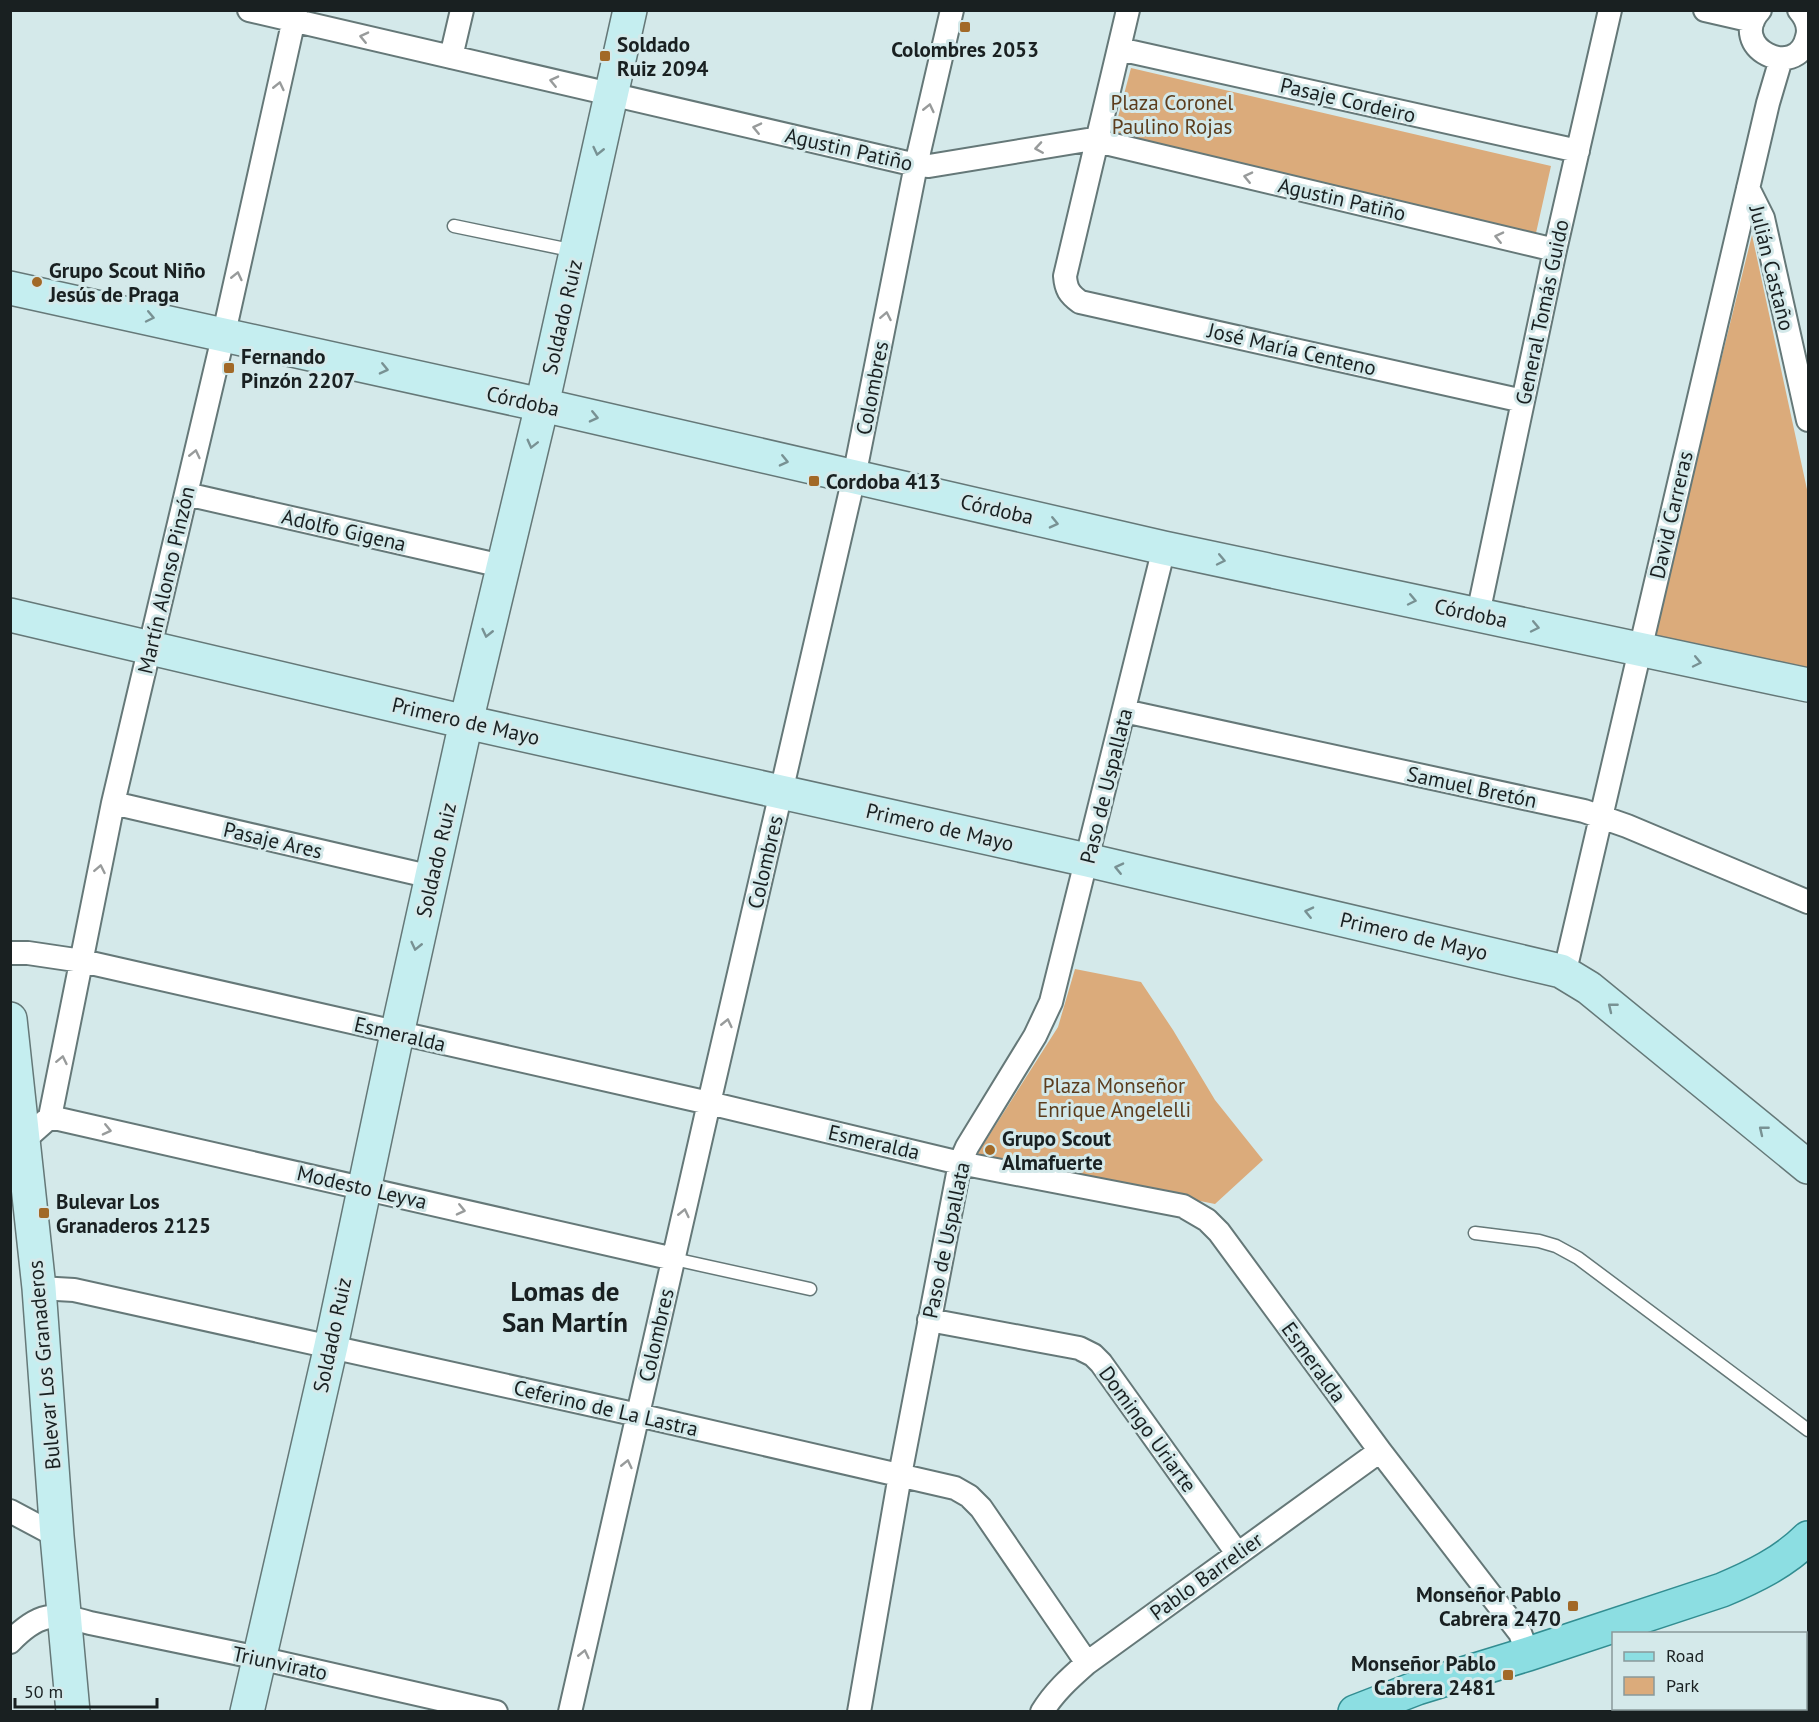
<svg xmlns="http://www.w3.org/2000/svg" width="1819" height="1722" viewBox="0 0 1819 1722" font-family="'PT Sans',sans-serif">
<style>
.park{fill:#dbab7b}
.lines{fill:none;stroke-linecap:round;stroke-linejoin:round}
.lane-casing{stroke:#657878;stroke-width:15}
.street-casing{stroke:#657878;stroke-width:26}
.secondary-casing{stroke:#657878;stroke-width:36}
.primary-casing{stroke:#328d91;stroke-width:36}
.lane{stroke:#fff;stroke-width:12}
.street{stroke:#fff;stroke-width:22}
.secondary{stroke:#c5eef0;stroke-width:33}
.primary{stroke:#8cdee2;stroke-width:33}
.oneway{stroke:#989b9b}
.oneway2{stroke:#789193}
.poi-dot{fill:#a26927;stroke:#d4e9ea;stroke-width:2}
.labels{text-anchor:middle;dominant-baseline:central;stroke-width:6;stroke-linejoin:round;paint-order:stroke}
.poi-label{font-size:21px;font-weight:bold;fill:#192021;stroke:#d4e9ea;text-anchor:start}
.street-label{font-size:21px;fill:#192021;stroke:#d4e9ea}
.park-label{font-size:21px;fill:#5c3d1d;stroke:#d4e9ea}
.district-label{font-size:27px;font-weight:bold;fill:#192021;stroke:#d4e9ea}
</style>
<rect width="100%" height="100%" fill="#d4e9ea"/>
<path class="park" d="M1131 68 1551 166 1536 233 1113 136Z
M1752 235 1808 494V671L1652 639Z
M1075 969 1141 982 1173 1030 1215 1100 1263 1160 1215 1204 976 1156 1058 1027Z"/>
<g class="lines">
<defs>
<path id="lane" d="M454 226 575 251
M1475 1233 1539 1241 1556 1246 1578 1258 1808 1430
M674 1259 810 1289"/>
<path id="street" d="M249 10 916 165 929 166 1087 140 1097 141 1555 250
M1128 10 1065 276C1066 289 1069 294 1080 302L1523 401
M1705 10 1753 21
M1760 10C1726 47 1797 82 1807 37 1810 27 1806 18 1799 10
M1119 49 1578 151
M451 57 462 10
M1748 188 1763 218 1808 420
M186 494 502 566
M1478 614 1555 250 1610 10
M1124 711 1584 811 1627 826 1808 902
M113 803 432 877
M10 953H28L82 961 709 1103 960 1163 1183 1206 1207 1220 1219 1232 1380 1451 1520 1633 1528 1654
M1561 971 1568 958 1768 103 1781 59
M50 1117 674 1259
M24 1140 50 1117 113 803 224 333 296 10
M39 1288 74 1290 638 1415 955 1488 969 1496 981 1508 1087 1663
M929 1320 1079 1348 1093 1355 1101 1363 1237 1553
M10 1511 57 1536
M10 1642C38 1613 53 1612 90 1623L259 1658 496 1712
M570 1712 709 1103 854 477 916 165 952 10
M859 1712 900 1475 960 1163 967 1147 1035 1036 1051 1002 1164 548
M1042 1712C1054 1692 1070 1678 1087 1663L1380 1451"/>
<path id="secondary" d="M10 288 542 405 1164 548 1808 685
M10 615 466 722 1087 860 1561 971 1589 988 1808 1167
M10 1019 39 1288 57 1536 73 1712
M247 1712 331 1346 397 1034 466 722 542 405 630 10"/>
<path id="primary" d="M1355 1712 1417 1688 1528 1654 1722 1590C1753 1577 1784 1562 1808 1538"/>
</defs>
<use href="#lane" class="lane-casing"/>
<use href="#street" class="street-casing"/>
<use href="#secondary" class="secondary-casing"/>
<use href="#primary" class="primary-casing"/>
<use href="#lane" class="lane"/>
<use href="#street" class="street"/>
<use href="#secondary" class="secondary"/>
<use href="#primary" class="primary"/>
</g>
<defs><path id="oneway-chevron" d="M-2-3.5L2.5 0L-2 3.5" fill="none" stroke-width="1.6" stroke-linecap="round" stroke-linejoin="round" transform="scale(1.5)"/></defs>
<g class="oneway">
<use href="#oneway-chevron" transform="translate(364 37) rotate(-167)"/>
<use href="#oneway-chevron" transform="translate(554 81) rotate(-167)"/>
<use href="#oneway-chevron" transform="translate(279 86) rotate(-77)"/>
<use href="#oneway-chevron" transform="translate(929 108) rotate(-77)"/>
<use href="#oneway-chevron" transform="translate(757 128) rotate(-167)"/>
<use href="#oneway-chevron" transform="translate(1039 148) rotate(171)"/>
<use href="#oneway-chevron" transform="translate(1248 177) rotate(-167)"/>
<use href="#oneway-chevron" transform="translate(1499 237) rotate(-167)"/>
<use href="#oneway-chevron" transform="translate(237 276) rotate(-77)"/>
<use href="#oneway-chevron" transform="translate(886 316) rotate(-79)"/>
<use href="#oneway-chevron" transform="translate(195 454) rotate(-77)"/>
<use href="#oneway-chevron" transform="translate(100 869) rotate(-79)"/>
<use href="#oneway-chevron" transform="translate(727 1023) rotate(-77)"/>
<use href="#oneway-chevron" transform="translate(62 1060) rotate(-78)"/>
<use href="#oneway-chevron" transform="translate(107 1130) rotate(13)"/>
<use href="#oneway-chevron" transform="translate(461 1210) rotate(13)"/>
<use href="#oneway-chevron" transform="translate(684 1213) rotate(-77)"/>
<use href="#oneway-chevron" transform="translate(627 1464) rotate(-77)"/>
<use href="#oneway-chevron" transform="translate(584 1654) rotate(-77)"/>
</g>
<g class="oneway2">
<use href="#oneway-chevron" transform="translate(598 151) rotate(103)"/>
<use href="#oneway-chevron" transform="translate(150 317) rotate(12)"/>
<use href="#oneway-chevron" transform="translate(384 369) rotate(13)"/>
<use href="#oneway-chevron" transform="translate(594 417) rotate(13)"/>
<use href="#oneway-chevron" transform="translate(532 444) rotate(104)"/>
<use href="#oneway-chevron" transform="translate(784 461) rotate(13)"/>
<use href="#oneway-chevron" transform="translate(1054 523) rotate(13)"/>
<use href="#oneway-chevron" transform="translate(1221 560) rotate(12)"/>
<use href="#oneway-chevron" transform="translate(1412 600) rotate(12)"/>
<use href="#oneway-chevron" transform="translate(1535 627) rotate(12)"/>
<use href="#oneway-chevron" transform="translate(487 633) rotate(103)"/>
<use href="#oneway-chevron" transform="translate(1697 662) rotate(12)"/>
<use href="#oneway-chevron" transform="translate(1119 868) rotate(-167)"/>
<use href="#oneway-chevron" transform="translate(1309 912) rotate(-167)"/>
<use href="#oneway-chevron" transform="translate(416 946) rotate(103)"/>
<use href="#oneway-chevron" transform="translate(1612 1007) rotate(-141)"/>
<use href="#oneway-chevron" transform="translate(1763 1130) rotate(-141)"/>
</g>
<g class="poi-dot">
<rect x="959" y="21" width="12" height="12" rx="3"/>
<rect x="599" y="50" width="12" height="12" rx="3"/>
<circle cx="37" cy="282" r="6"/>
<rect x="223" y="362" width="12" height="12" rx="3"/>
<rect x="808" y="475" width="12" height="12" rx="3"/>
<circle cx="990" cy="1150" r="6"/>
<rect x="38" y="1207" width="12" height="12" rx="3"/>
<rect x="1567" y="1600" width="12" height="12" rx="3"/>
<rect x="1502" y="1669" width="12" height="12" rx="3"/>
</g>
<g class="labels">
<g class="poi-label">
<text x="617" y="44">Soldado<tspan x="617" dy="24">Ruiz 2094</tspan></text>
<text x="965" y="49" text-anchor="middle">Colombres 2053</text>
<text x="49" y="270">Grupo Scout Niño<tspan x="49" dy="24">Jesús de Praga</tspan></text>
<text x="241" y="356">Fernando<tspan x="241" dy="24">Pinzón 2207</tspan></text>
<text x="826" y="481">Cordoba 413</text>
<text x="1002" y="1138">Grupo Scout<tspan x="1002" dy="24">Almafuerte</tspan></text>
<text x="56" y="1201">Bulevar Los<tspan x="56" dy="24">Granaderos 2125</tspan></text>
<text x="1561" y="1594" text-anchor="end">Monseñor Pablo<tspan x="1561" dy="24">Cabrera 2470</tspan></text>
<text x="1496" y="1663" text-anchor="end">Monseñor Pablo<tspan x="1496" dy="24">Cabrera 2481</tspan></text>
</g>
<g class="street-label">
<text transform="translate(1348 100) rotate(13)">Pasaje Cordeiro</text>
<text transform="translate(849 149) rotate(13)">Agustin Patiño</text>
<text transform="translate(1342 199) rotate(13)">Agustin Patiño</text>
<text transform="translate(1772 268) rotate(76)">Julián Castaño</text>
<text transform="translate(1542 312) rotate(-78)">General Tomás Guido</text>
<text transform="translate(562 317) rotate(-77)">Soldado Ruiz</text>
<text transform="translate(1292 349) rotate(13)">José María Centeno</text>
<text transform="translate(872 388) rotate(-79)">Colombres</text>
<text transform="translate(523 401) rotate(13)">Córdoba</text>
<text transform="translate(997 509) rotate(13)">Córdoba</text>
<text transform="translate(1671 515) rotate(-77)">David Carreras</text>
<text transform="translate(344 530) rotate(13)">Adolfo Gigena</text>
<text transform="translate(166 580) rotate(-77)">Martín Alonso Pinzón</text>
<text transform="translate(1471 613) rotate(12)">Córdoba</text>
<text transform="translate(466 721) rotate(13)">Primero de Mayo</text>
<text transform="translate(1106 786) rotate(-76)">Paso de Uspallata</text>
<text transform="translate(1472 787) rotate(12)">Samuel Bretón</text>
<text transform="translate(940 827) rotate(13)">Primero de Mayo</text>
<text transform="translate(273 840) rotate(13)">Pasaje Ares</text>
<text transform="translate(436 860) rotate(-77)">Soldado Ruiz</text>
<text transform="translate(765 862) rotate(-77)">Colombres</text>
<text transform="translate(1414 936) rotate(13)">Primero de Mayo</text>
<text transform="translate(400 1034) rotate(13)">Esmeralda</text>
<text transform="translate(874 1142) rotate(13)">Esmeralda</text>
<text transform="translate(362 1187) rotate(13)">Modesto Leyva</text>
<text transform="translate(946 1240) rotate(-78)">Paso de Uspallata</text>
<text transform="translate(332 1335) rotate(-78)">Soldado Ruiz</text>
<text transform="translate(656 1335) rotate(-77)">Colombres</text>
<text transform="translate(1314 1362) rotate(54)">Esmeralda</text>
<text transform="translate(44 1365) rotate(-95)">Bulevar Los Granaderos</text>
<text transform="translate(606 1408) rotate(13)">Ceferino de La Lastra</text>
<text transform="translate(1148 1429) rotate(54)">Domingo Uriarte</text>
<text transform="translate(1206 1576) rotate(-36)">Pablo Barrelier</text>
<text transform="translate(280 1663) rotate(12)">Triunvirato</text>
</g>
<g class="park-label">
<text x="1172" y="102">Plaza Coronel<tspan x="1172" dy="24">Paulino Rojas</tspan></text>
<text x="1114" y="1085">Plaza Monseñor<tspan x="1114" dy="24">Enrique Angelelli</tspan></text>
</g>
<g class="district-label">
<text x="565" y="1291">Lomas de<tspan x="565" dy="31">San Martín</tspan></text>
</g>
</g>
<rect width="1819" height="1722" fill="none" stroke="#192021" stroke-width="24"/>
<rect x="1612" y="1632" width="195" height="78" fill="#d4e9ea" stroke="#89999a" stroke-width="1.5"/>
<rect x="1624" y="1652" width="30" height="9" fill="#8cdee2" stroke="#89999a" stroke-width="1.5"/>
<text x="1666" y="1662" font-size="18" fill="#192021">Road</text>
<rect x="1624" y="1677" width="30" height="18" fill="#dbab7b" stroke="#89999a" stroke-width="1.5"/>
<text x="1666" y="1692" font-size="18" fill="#192021">Park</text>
<path d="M15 1698v9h142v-9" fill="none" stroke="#192021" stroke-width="3"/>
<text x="24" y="1698" font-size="18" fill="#192021" stroke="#d4e9ea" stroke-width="4.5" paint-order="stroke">50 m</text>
</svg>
